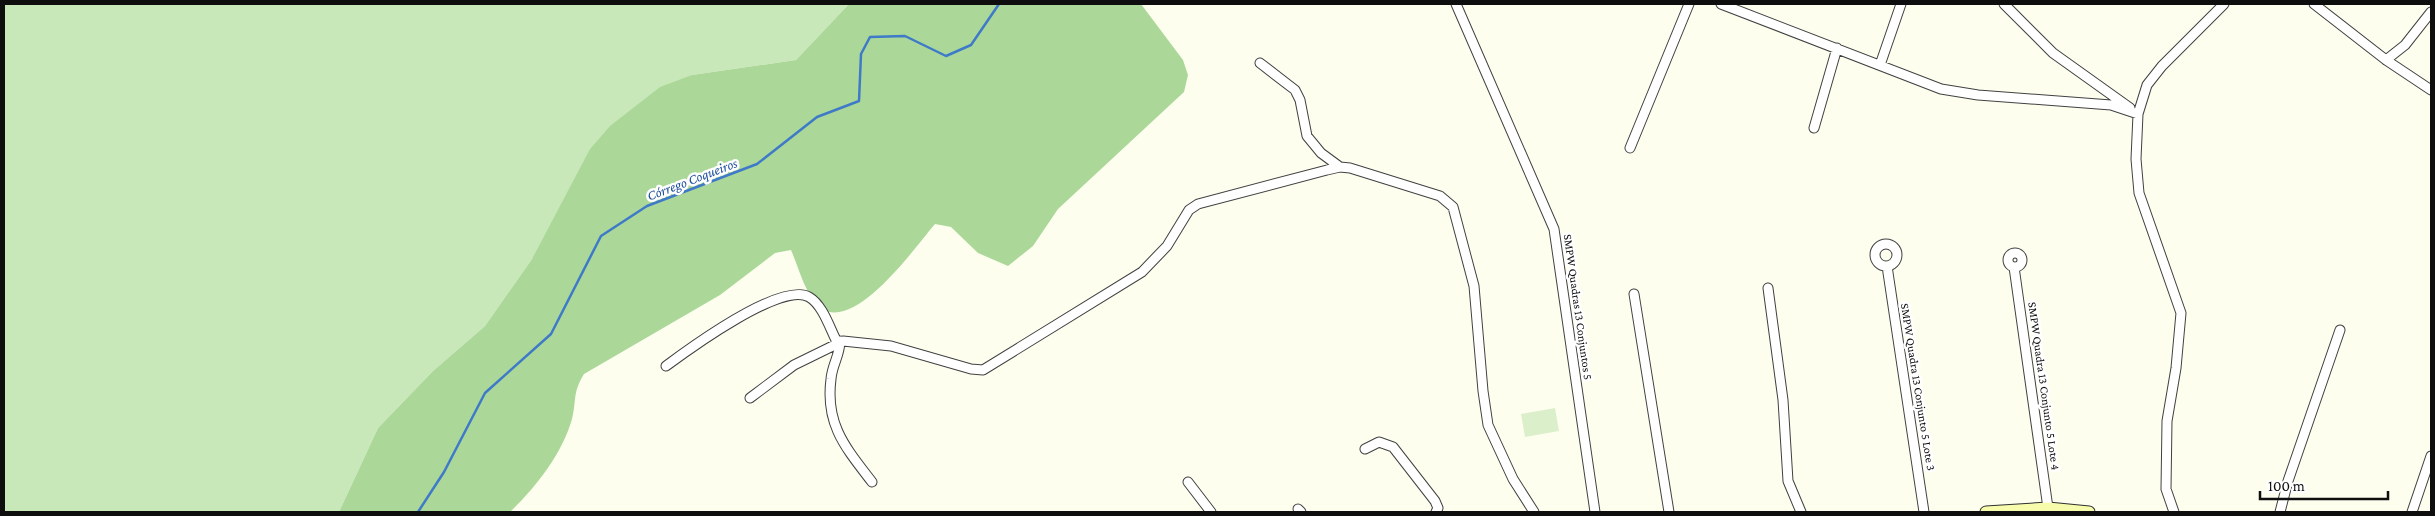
<svg xmlns="http://www.w3.org/2000/svg" width="2435" height="516" viewBox="0 0 2435 516" font-family="'Crimson Pro',serif">
<style>
.green{fill:#c9e8b9}
.forest{fill:#abd899}
.pitch{fill:#dcefcb}
.lines{fill:none;stroke-linecap:round;stroke-linejoin:round}
.stream{stroke:#3f7ac8;stroke-width:2.5}
.street-casing{stroke:#414141;stroke-width:11}
.secondary-casing{stroke:#303030;stroke-width:13}
.street{stroke:#fff;stroke-width:9}
.secondary{stroke:#f7fcac;stroke-width:11}
.labels{text-anchor:middle;dominant-baseline:central;stroke-width:5;stroke-linejoin:round;paint-order:stroke}
.street-label{font-size:12px;fill:#0e0e0e;stroke:#fff}
.water-label{font-size:14px;font-style:italic;fill:#1b4d9b;stroke:#fff}
</style>
<rect width="100%" height="100%" fill="#fefeef"/>
<path class="green" d="M4 4H849L796 60 692 75 532 259 485 326 433 371 378 428 339 512H4Z"/>
<path class="forest" d="M849 4H1141L1183 60 1188 75 1184 92 1058 209 1033 246 1008 266 978 253 951 227 935 224C916 246 855 333 821 308 805 295 799 268 791 250L775 253 720 295 584 374C572 394 577 399 572 419 562 454 536 487 510 512H339L378 428 433 371 485 326 532 259 590 149 610 126 660 87 692 75 796 60Z"/>
<path class="pitch" d="M1555 408 1559 431 1525 437 1521 414Z"/>
<g class="lines">
<path class="stream" d="M418 512 444 472 485 393 551 334 601 236 647 206 757 164 817 117 859 101 861 54 870 37 905 36 946 56 971 45 999 4"/>
<defs>
<path id="street" d="M1456 4 1554 229 1595 512
M1721 4 1941 89 1978 95 2111 105 2138 114
M2004 4 2053 53 2130 108
M2314 4 2386 60 2431 90
M2386 60 2405 45 2431 12
M1260 63 1295 90 1300 100 1307 136 1321 153 1340 167
M1880 65 1901 4
M1814 128 1837 48
M1630 148 1689 4
M1875 255a11 11 0 1 1 22 0a11 11 0 1 1-22 0Z
M2008 260a7 7 0 1 1 14 0a7 7 0 1 1-14 0Z
M1887 266 1924 512
M2014 267 2048 508
M1768 288 1783 400 1788 481 1801 512
M1634 294 1669 512
M840 341C840 355 832 365 831 379 825 425 846 448 872 482
M666 366C689 349 782 281 809 297 823 305 830 329 837 342
M750 398 794 365 843 341 891 346 971 369 983 370 1142 272 1167 246 1189 210 1198 204 1327 170 1340 167 1350 168 1440 196 1453 207 1474 286 1483 391 1488 425 1513 479 1534 512
M1365 449 1379 442 1393 447 1435 501 1438 508 1436 512
M1188 482 1211 512
M1298 509 1301 512
M2174 512 2166 489 2167 421 2176 368 2181 313 2139 193 2136 159 2138 114 2147 85 2162 66 2224 4
M2280 512 2288 481 2340 330
M2412 512 2431 456"/>
<path id="secondary" d="M1986 512 2048 508 2089 512"/>
</defs>
<use href="#street" class="street-casing"/>
<use href="#secondary" class="secondary-casing"/>
<use href="#street" class="street"/>
<use href="#secondary" class="secondary"/>
</g>
<g class="labels">
<g class="street-label">
<text transform="translate(1578 307) rotate(82)">SMPW Quadras 13 Conjuntos 5</text>
<text transform="translate(2044 386) rotate(82)">SMPW Quadra 13 Conjunto 5 Lote 4</text>
<text transform="translate(1918 387) rotate(81)">SMPW Quadra 13 Conjunto 5 Lote 3</text>
</g>
<g class="water-label">
<text transform="translate(692 179) rotate(-21)">Córrego Coqueiros</text>
</g>
</g>
<rect width="2435" height="516" fill="none" stroke="#0e0e0e" stroke-width="10"/>
<path d="M2260 491v8h128v-8" fill="none" stroke="#0e0e0e" stroke-width="2.5"/>
<text x="2268" y="491" font-size="15" fill="#0e0e0e" stroke="#ffffff" stroke-width="4" paint-order="stroke">100 m</text>
</svg>
